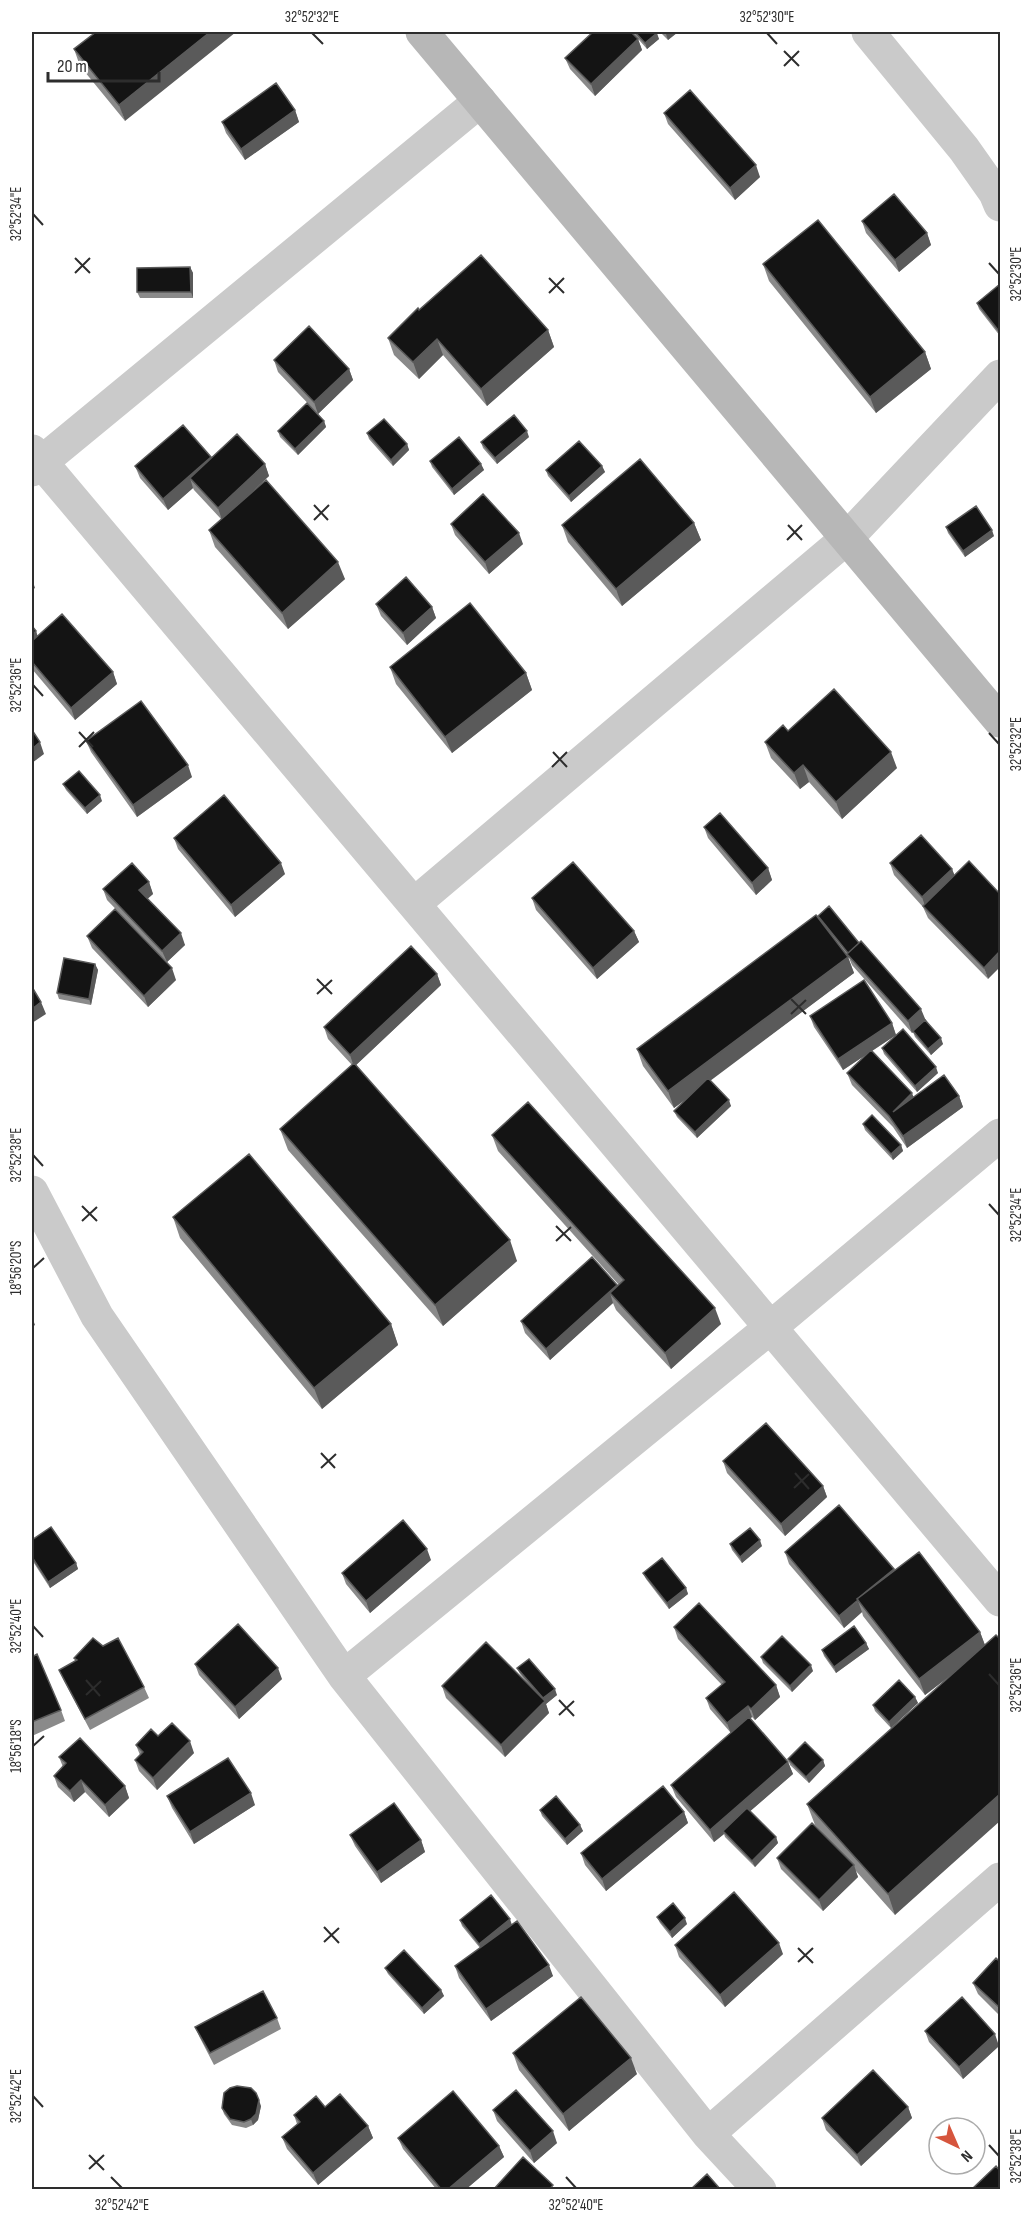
<svg xmlns="http://www.w3.org/2000/svg" width="1032" height="2221" font-family="'Sofia Sans Condensed',sans-serif">
<style>
.lines{fill:none;stroke-linecap:round;stroke-linejoin:round}
.street{stroke:#cacaca;stroke-width:33}
.secondary{stroke:#b7b7b7;stroke-width:33}
.wall{fill:#8a8a8a}
.shaded-wall{fill:#5a5a5a}
.building{fill:#141414;stroke:#5a5a5a;stroke-width:1.5}
.ticks{fill:none;stroke:#2d2d2d;stroke-width:2}
.neatline{fill:none;stroke:#2d2d2d;stroke-width:2}
.ticks-label{font-size:15px;text-anchor:middle;fill:#2d2d2d}
</style>
<rect width="100%" height="100%" fill="#fff"/>
<g class="lines">
<path class="street" d="M868,32l96,117 31,44 5,12
M32,451l968,1149
M32,470l448,-369
M414,904l433,-366 153,-162
M32,1192l65,124 247,360 364,458 52,56
M344,1676l427,-349 229,-192
M708,2134l292,-255"/>
<path class="secondary" d="M422,32l578,689"/>
</g>
<path class="wall" d="M96,32l29,89 -45,-55 -6,-17z
M632,32h23l4,7 -12,10z
M660,32h18l-10,8z
M638,39l4,11 -47,46 -25,-27 -5,-11z
M295,110l4,12 -54,38 -19,-27 -4,-11z
M664,113l96,64 -25,23 -67,-76z
M862,221l65,12 4,12 -32,27 -33,-39z
M763,264l162,88 6,17 -55,44 -107,-132z
M190,267l3,6v25h-53l-3,-6z
M1000,284v52l-21,-27 -2,-6z
M419,310l129,20 6,17 -67,59 -44,-51 -24,24 -25,-24 -6,-17z
M274,360l75,9 4,11 -35,34 -40,-42z
M324,421l2,6 -28,28 -18,-18 -2,-6z
M367,433l40,11 2,6 -16,16 -24,-27z
M529,437l-32,27 -14,-16 -2,-6z
M212,458l53,6 4,12 -34,31 110,72 -57,50 -73,-82 -6,-17 12,-11 -27,-29 -1,-2 -25,22 -28,-32 -5,-12z
M430,461l51,3 3,6 -30,25 -22,-28z
M602,466l3,6 -34,30 -23,-26 -2,-6z
M694,523l7,17 -79,66 -54,-64 -6,-17z
M451,524l72,20 -34,30 -34,-39z
M946,527l48,9 -29,21 -17,-24z
M376,604l56,3 4,11 -29,27 -26,-29z
M32,626l4,5 1,4 76,37 4,12 -42,36 -43,-51z
M390,667l136,6 6,17 -80,63 -56,-69z
M788,731l109,37 -55,51 -33,-37 -9,7 -29,-31 -6,-16z
M86,741l106,36 -55,40 -46,-65z
M63,784l39,17 -15,13 -21,-24z
M704,827l64,41 4,12 -16,15 -48,-57z
M174,838l111,36 -50,43 -57,-68z
M890,863l62,6 36,110 -60,-61 -5,-11 -29,-32z
M149,882l4,12 -6,5 38,46 -18,17 -60,-62 -4,-11z
M532,898l102,33 5,11 -42,37 -61,-69z
M818,917l41,26 67,77 17,24 -12,11 -16,-18 -2,-5 -1,1 -60,-68 -3,-7 -4,-5 3,4 6,16 -144,107 21,26 -34,32 -20,-21 -3,-6 18,-16 -18,13 -31,-42 -6,-17z
M87,936l89,44 -28,27 -56,-59z
M95,964l3,6 -7,35 -32,-6 -2,-6z
M437,974l4,11 -85,80 161,196 -74,65 -155,-176 -8,-21 72,-64 -24,-26 -4,-12z
M810,1016l82,7 4,12 42,38 -21,19 -33,-38 -2,-6 14,-13 -24,16 42,46 45,-1 4,11 -56,41 -14,-21 -41,-42 -5,-12 20,-19 -24,16 -29,-43z
M863,1124l38,21 2,6 -10,9 -28,-30z
M492,1135l229,189 -50,45 -55,-59 -3,-7 -63,57 -25,-27 -4,-12 96,-35 2,-1 -121,-134z
M173,1217l218,107 7,21 -76,64 -142,-171z
M723,1461l100,25 4,11 -42,39 -58,-63z
M32,1540l44,23 2,6 -28,19 -18,-28z
M730,1544l32,2 -20,17 -10,-13z
M785,1552l109,18 86,62 5,13 -90,270 -40,-45 3,7 -35,34 -42,-42 -4,-11 49,-21 -11,-12 -8,-21 146,-130 -28,21 -62,-79 -1,-4 -18,16 -55,-64z
M431,1560l-61,53 -24,-29 -4,-11z
M643,1573l43,15 2,6 -19,15 -23,-30z
M674,1627l102,58 4,12 -25,23 -3,-3 -2,2 38,43 5,12 -43,37 26,26 2,6 -23,24 -30,-30 -1,-3 -10,8 -38,-45 -5,-12 60,-52 -21,-24 -4,-11 16,-13 -44,-46z
M866,1643l3,6 -33,24 -12,-17 -2,-6z
M32,1657l29,53 4,11 -33,15z
M761,1657l52,14 -21,21 -29,-29z
M74,1658l70,29 5,11 -59,32 -26,-49 -5,-11 16,-9z
M195,1664l87,15 -43,40 -40,-44z
M517,1668l40,27 -11,9 3,9 -44,44 -59,-59 -4,-12 86,-2 -8,-10z
M915,1697l3,6 -27,25 -16,-17 -2,-6z
M158,1736l36,17 -37,37 -18,-19 -4,-11 5,-5 -4,-10z
M59,1757l66,29 4,12 -20,19 -24,-25 -11,10 -16,-15 -4,-11 9,-9z
M788,1759l35,1 2,6 -16,17 -19,-18z
M167,1796l88,9 -61,39 -22,-36z
M540,1810l40,15 3,6 -16,14 -25,-29z
M684,1812l4,11 -82,68 -21,-26 -4,-12z
M350,1835l71,5 4,12 -44,31 -26,-37z
M657,1917l30,7 -15,14 -12,-15z
M460,1920l52,5 41,51 -62,45 -32,-43 -4,-12 25,-18 -18,-22z
M675,1945l108,9 -58,53 -46,-50z
M1000,1962v54l-22,-22 -5,-11z
M385,1968l56,22 3,6 -20,18 -36,-40z
M277,2018l4,11 -67,36 -14,-27 -5,-11z
M925,2031l74,15 -36,33 -34,-37z
M513,2053l124,21 -68,57 -50,-61z
M261,2106l-3,14 -5,5 -7,3 -14,-3 -8,-11 -2,-6z
M325,2107l43,19 5,12 -55,47 -31,-36 -5,-12 15,-13 -3,-9z
M908,2107l4,11 -51,48 -35,-36 -4,-12z
M493,2110l64,33 -23,20 -37,-42z
M398,2138l101,8 5,11 -39,33h-28l-34,-41z"/>
<path class="shaded-wall" d="M210,32h26l-111,89 -6,-16z
M669,32h9l-10,8 -2,-6z
M657,33l2,6 -12,10 -2,-6z
M638,39l4,11 -47,46 -4,-12z
M295,110l4,12 -54,38 -4,-11z
M756,165l4,12 -25,23 -5,-12z
M927,233l4,12 -32,27 -4,-12z
M190,267l3,6v25l-2,-6z
M548,330l6,17 -67,59 -6,-17z
M437,339l6,16 -24,24 -6,-17z
M925,352l6,17 -55,44 -6,-16z
M349,369l4,11 -35,34 -4,-12z
M324,421l2,6 -28,28 -3,-6z
M527,431l2,6 -32,27 -2,-6z
M407,444l2,6 -16,16 -2,-6z
M211,457l4,11 -25,10 3,10 -25,22 -5,-11z
M265,464l4,12 -47,44 -4,-12z
M481,464l3,6 -30,25 -2,-6z
M602,466l3,6 -34,30 -2,-6z
M694,523l7,17 -79,66 -6,-17z
M992,530l2,6 -29,21 -2,-6z
M519,533l4,11 -34,30 -4,-12z
M338,562l7,17 -57,50 -6,-16z
M32,579l3,9 -3,2z
M432,607l4,11 -29,27 -4,-12z
M36,631l2,6 -6,5v-7z
M113,672l4,12 -42,36 -4,-12z
M526,673l6,17 -80,63 -7,-16z
M40,742l4,12 -12,9v-14z
M891,752l6,16 -55,51 -6,-17z
M188,765l4,12 -55,40 -4,-12z
M803,765l6,17 -9,7 -6,-16z
M100,795l2,6 -15,13 -2,-6z
M281,863l4,11 -50,43 -4,-12z
M768,868l4,12 -16,15 -4,-12z
M952,869l5,12 -31,28 -4,-12z
M149,882l4,12 -9,8 -5,-12z
M634,931l5,11 -42,37 -4,-11z
M181,933l4,12 -18,17 -5,-11z
M1000,951v16l-12,12 -4,-11z
M848,957l6,16 -180,135 -6,-17z
M95,964l3,6 -7,35 -2,-6z
M172,968l4,12 -28,27 -4,-11z
M437,974l4,11 -87,82 -4,-12z
M41,1002l5,12 -14,9v-14z
M921,1009l5,12 -14,12 -4,-12z
M892,1023l4,12 -53,35 -5,-11z
M941,1038l2,6 -12,11 -3,-6z
M936,1067l2,6 -21,19 -2,-6z
M912,1093l4,11 -23,8z
M959,1096l4,11 -56,41 -4,-12z
M729,1100l2,6 -34,32 -2,-6z
M901,1145l2,6 -10,9 -2,-6z
M510,1240l7,21 -74,65 -8,-21z
M617,1285l4,11 -11,-3 3,10 -63,57 -4,-11z
M715,1308l6,16 -50,45 -6,-16z
M32,1317l3,8 -3,2z
M391,1324l7,21 -76,64 -8,-21z
M823,1486l4,11 -42,39 -4,-12z
M760,1540l2,6 -20,17 -2,-6z
M427,1549l4,11 -61,53 -4,-12z
M76,1563l2,6 -28,19 -2,-6z
M686,1588l2,6 -19,15 -2,-6z
M858,1601l4,11 -18,16 -5,-12z
M980,1632l6,16 -61,47 -6,-16z
M866,1643l3,6 -33,24 -2,-6z
M811,1665l2,6 -21,21 -2,-6z
M278,1668l4,11 -43,40 -4,-12z
M776,1685l4,12 -25,23 -4,-11z
M555,1689l2,6 -11,9 3,9 -44,44 -4,-12 42,-47z
M915,1697l3,6 -27,25 -2,-6z
M748,1706l4,11 -21,17 -4,-11z
M190,1741l4,12 -37,37 -4,-12z
M823,1760l2,6 -16,17 -3,-6z
M788,1762l5,12 -68,59 -2,-2 1,3 -10,8 -4,-12z
M81,1780l4,12 -11,10 -4,-11z
M125,1786l4,12 -20,19 -4,-12z
M251,1793l4,12 -61,39 -4,-12z
M1000,1794v27l-105,94 -7,-21z
M684,1812l4,11 -82,68 -4,-12z
M580,1825l3,6 -16,14 -2,-6z
M776,1837l2,6 -23,24 -3,-6z
M421,1840l4,12 -44,31 -4,-11z
M854,1865l4,12 -35,34 -4,-11z
M685,1918l2,6 -15,14 -2,-6z
M510,1919l2,6 -31,25 -2,-6z
M779,1943l4,11 -58,53 -5,-12z
M549,1965l4,11 -62,45 -5,-12z
M441,1990l3,6 -20,18 -2,-6z
M995,2034l4,12 -36,33 -4,-12z
M631,2058l6,16 -68,57 -6,-17z
M259,2100l2,6 -3,14 -5,5 -2,-6z
M908,2107l4,11 -51,48 -4,-11z
M368,2126l5,12 -55,47 -5,-12z
M553,2131l4,12 -23,20 -4,-12z
M499,2146l5,11 -39,33h-18z"/>
<path class="building" d="M96,32h114l-91,73 -45,-56z
M593,32h38l7,7 -47,45 -26,-26z
M635,32h20l2,1 -12,10z
M276,83l19,27 -54,39 -19,-27z
M690,90l66,75 -26,23 -66,-75z
M894,194l33,39 -32,27 -33,-39z
M818,220l107,132 -55,45 -107,-133z
M481,255l67,75 -67,59 -44,-50 -24,23 -25,-24 30,-30 1,2z
M190,267l1,25h-54v-24z
M1000,284v44l-2,2 -21,-27z
M309,326l40,43 -35,33 -40,-42z
M307,403l17,18 -29,28 -17,-18z
M514,415l13,16 -32,27 -14,-16z
M384,419l23,25 -16,16 -24,-27z
M183,425l28,32 -48,42 -28,-33z
M237,434l28,30 -47,44 -28,-30z
M459,437l22,27 -29,25 -22,-28z
M579,441l23,25 -33,30 -23,-26z
M640,459l54,64 -78,66 -54,-64z
M266,480l72,82 -56,51 -73,-83z
M483,494l36,39 -34,29 -34,-38z
M976,506l16,24 -29,21 -17,-24z
M406,577l26,30 -29,26 -27,-29z
M470,603l56,70 -81,64 -55,-70z
M62,614l51,58 -42,36 -39,-46v-21z
M32,626l4,5 -4,4z
M834,689l57,63 -55,50 -33,-37 -9,8 -29,-31 18,-17 5,6z
M141,701l47,64 -55,40 -47,-64z
M32,730l8,12 -8,7z
M79,771l21,24 -15,13 -22,-24z
M224,795l57,68 -50,42 -57,-67z
M720,813l48,55 -16,15 -48,-56z
M921,835l31,34 -30,28 -32,-34z
M969,861l31,33v57l-16,17 -61,-62z
M573,862l61,69 -41,37 -61,-70z
M132,863l17,19 -10,8 42,43 -19,18 -59,-62z
M829,906l30,37 -11,10 -30,-37z
M115,909l57,59 -28,28 -57,-60z
M816,915l32,42 -180,134 -31,-42z
M861,941l60,68 -13,12 -61,-67z
M411,946l26,28 -87,81 -26,-28z
M64,958l31,6 -6,35 -32,-6z
M864,980l28,43 -54,36 -28,-43z
M32,987l9,15 -9,7z
M925,1020l16,18 -13,11 -15,-18z
M903,1029l33,38 -21,19 -33,-38z
M871,1050l41,43 -19,19 51,-37 15,21 -56,40 -14,-20 -42,-43z
M354,1063l156,177 -75,65 -155,-176z
M708,1078l21,22 -34,32 -21,-21z
M528,1102l187,206 -50,45 -55,-60 14,-13 -132,-145z
M872,1115l29,30 -10,9 -28,-30z
M249,1154l142,170 -77,64 -141,-171z
M592,1257l25,28 -71,64 -25,-28z
M766,1423l57,63 -42,38 -58,-63z
M839,1505l55,64 -37,30 1,1 -19,16 -54,-64z
M403,1520l24,29 -61,52 -24,-28z
M51,1527l25,36 -28,19 -16,-25v-17z
M750,1528l10,12 -20,17 -10,-13z
M919,1552l61,80 -61,47 -62,-80z
M662,1558l24,30 -19,15 -24,-30z
M699,1603l77,82 -25,24 -3,-3 -21,17 -21,-25 19,-16 -51,-55z
M238,1624l40,44 -43,39 -40,-43z
M854,1626l12,17 -32,24 -12,-17z
M996,1635l4,4v155l-112,100 -81,-90z
M782,1636l29,29 -21,21 -29,-29z
M93,1638l10,8 15,-8 26,49 -59,32 -26,-49 18,-10 -3,-2z
M486,1642l59,59 -44,44 -59,-59z
M37,1654l24,56 -29,12v-65z
M529,1659l26,30 -12,9 -26,-30z
M899,1680l16,17 -26,25 -16,-17z
M749,1717l39,45 -78,68 -39,-45z
M172,1723l18,18 -37,37 -18,-18 8,-8 -7,-7 15,-16 7,7z
M80,1738l45,48 -20,19 -24,-25 -11,11 -16,-15 12,-13 -7,-6z
M805,1742l18,18 -17,17 -18,-18z
M228,1758l23,35 -61,39 -23,-36z
M663,1786l21,26 -82,67 -21,-26z
M556,1796l24,29 -15,14 -25,-29z
M394,1803l27,37 -44,32 -27,-37z
M747,1808l29,29 -24,24 -29,-30z
M812,1823l42,42 -35,35 -42,-42z
M734,1892l45,51 -59,52 -45,-50z
M491,1895l19,24 -31,25 -19,-24z
M673,1903l12,15 -15,14 -13,-15z
M517,1921l32,44 -63,44 -31,-43z
M404,1950l37,40 -19,18 -37,-40z
M996,1958l4,4v46l-27,-25z
M263,1991l14,27 -67,35 -15,-26z
M581,1997l50,61 -68,56 -50,-61z
M962,1997l33,37 -36,33 -34,-36z
M873,2070l35,37 -51,48 -35,-37z
M237,2086l14,2 5,5 3,7 -3,14 -5,5 -7,3 -14,-3 -8,-11 2,-15 6,-5z
M516,2090l37,41 -23,20 -37,-41z
M453,2091l46,55 -52,44h-5l-44,-52z
M340,2094l28,32 -55,47 -31,-36 18,-15 -6,-7 22,-19 9,11z
M523,2157l30,28 -4,5h-56z
M996,2166l4,5v19h-29z
M707,2174l14,16h-31z"/>
<path class="ticks" d="M312,33l11,11M767,33l10,11M784,51l15,15M784,66l15,-15M33,214l10,11M75,258l15,15M989,263l10,11M75,273l15,-15M549,278l15,15M549,293l15,-15M314,505l14,15M314,520l15,-15M788,525l14,15M787,540l15,-15M33,685l10,11M79,732l14,15M989,733l10,11M79,747l15,-15M553,752l14,15M552,767l15,-15M317,979l15,15M317,994l15,-14M791,999l15,15M791,1014l15,-14M33,1155l10,11M989,1204l10,11M82,1206l15,15M82,1221l15,-14M556,1226l15,15M556,1241l15,-14M33,1268l11,-10M321,1453l14,15M321,1468l15,-14M795,1473l14,16M794,1488l15,-14M33,1626l10,11M989,1674l10,11M86,1680l14,16M86,1695l15,-14M559,1700l15,16M559,1715l15,-14M33,1746l11,-10M324,1927l15,16M324,1942l15,-14M798,1948l15,15M798,1962l15,-14M33,2096l10,11M989,2145l10,11M89,2155l15,15M89,2169l15,-14M111,2177l11,11M566,2177l10,11"/>
<rect width="1032" height="2221" fill="none" stroke="#ffffff" stroke-width="66"/>
<g transform="translate(957 2146) rotate(136)"><circle r="28" fill="#ffffff" stroke="#ababab" stroke-width="1.5"/>
<path d="M0-4.5L10 22L0 15L-10 22Z" fill="#d6553d"/>
<text y="-9" font-size="16" font-weight="bold" text-anchor="middle" fill="#2d2d2d">N</text>
</g>
<path d="M48 72v9h111v-9" fill="none" stroke="#2d2d2d" stroke-width="3"/>
<text x="57" y="72" font-size="18" fill="#2d2d2d" stroke="#ffffff" stroke-width="4.5" paint-order="stroke">20 m</text>
<rect x="33" y="33" width="966" height="2155" class="neatline"/>
<g class="ticks-label">
<text x="312" y="22">32°52'32"E</text>
<text x="767" y="22">32°52'30"E</text>
<text transform="translate(16 214) rotate(-90)" y="5">32°52'34"E</text>
<text transform="translate(1016 274) rotate(-90)" y="5">32°52'30"E</text>
<text transform="translate(16 685) rotate(-90)" y="5">32°52'36"E</text>
<text transform="translate(1016 744) rotate(-90)" y="5">32°52'32"E</text>
<text transform="translate(16 1155) rotate(-90)" y="5">32°52'38"E</text>
<text transform="translate(1016 1215) rotate(-90)" y="5">32°52'34"E</text>
<text transform="translate(16 1268) rotate(-90)" y="5">18°56'20"S</text>
<text transform="translate(16 1626) rotate(-90)" y="5">32°52'40"E</text>
<text transform="translate(1016 1685) rotate(-90)" y="5">32°52'36"E</text>
<text transform="translate(16 1746) rotate(-90)" y="5">18°56'18"S</text>
<text transform="translate(16 2096) rotate(-90)" y="5">32°52'42"E</text>
<text transform="translate(1016 2156) rotate(-90)" y="5">32°52'38"E</text>
<text x="122" y="2210">32°52'42"E</text>
<text x="576" y="2210">32°52'40"E</text>
</g>
</svg>
